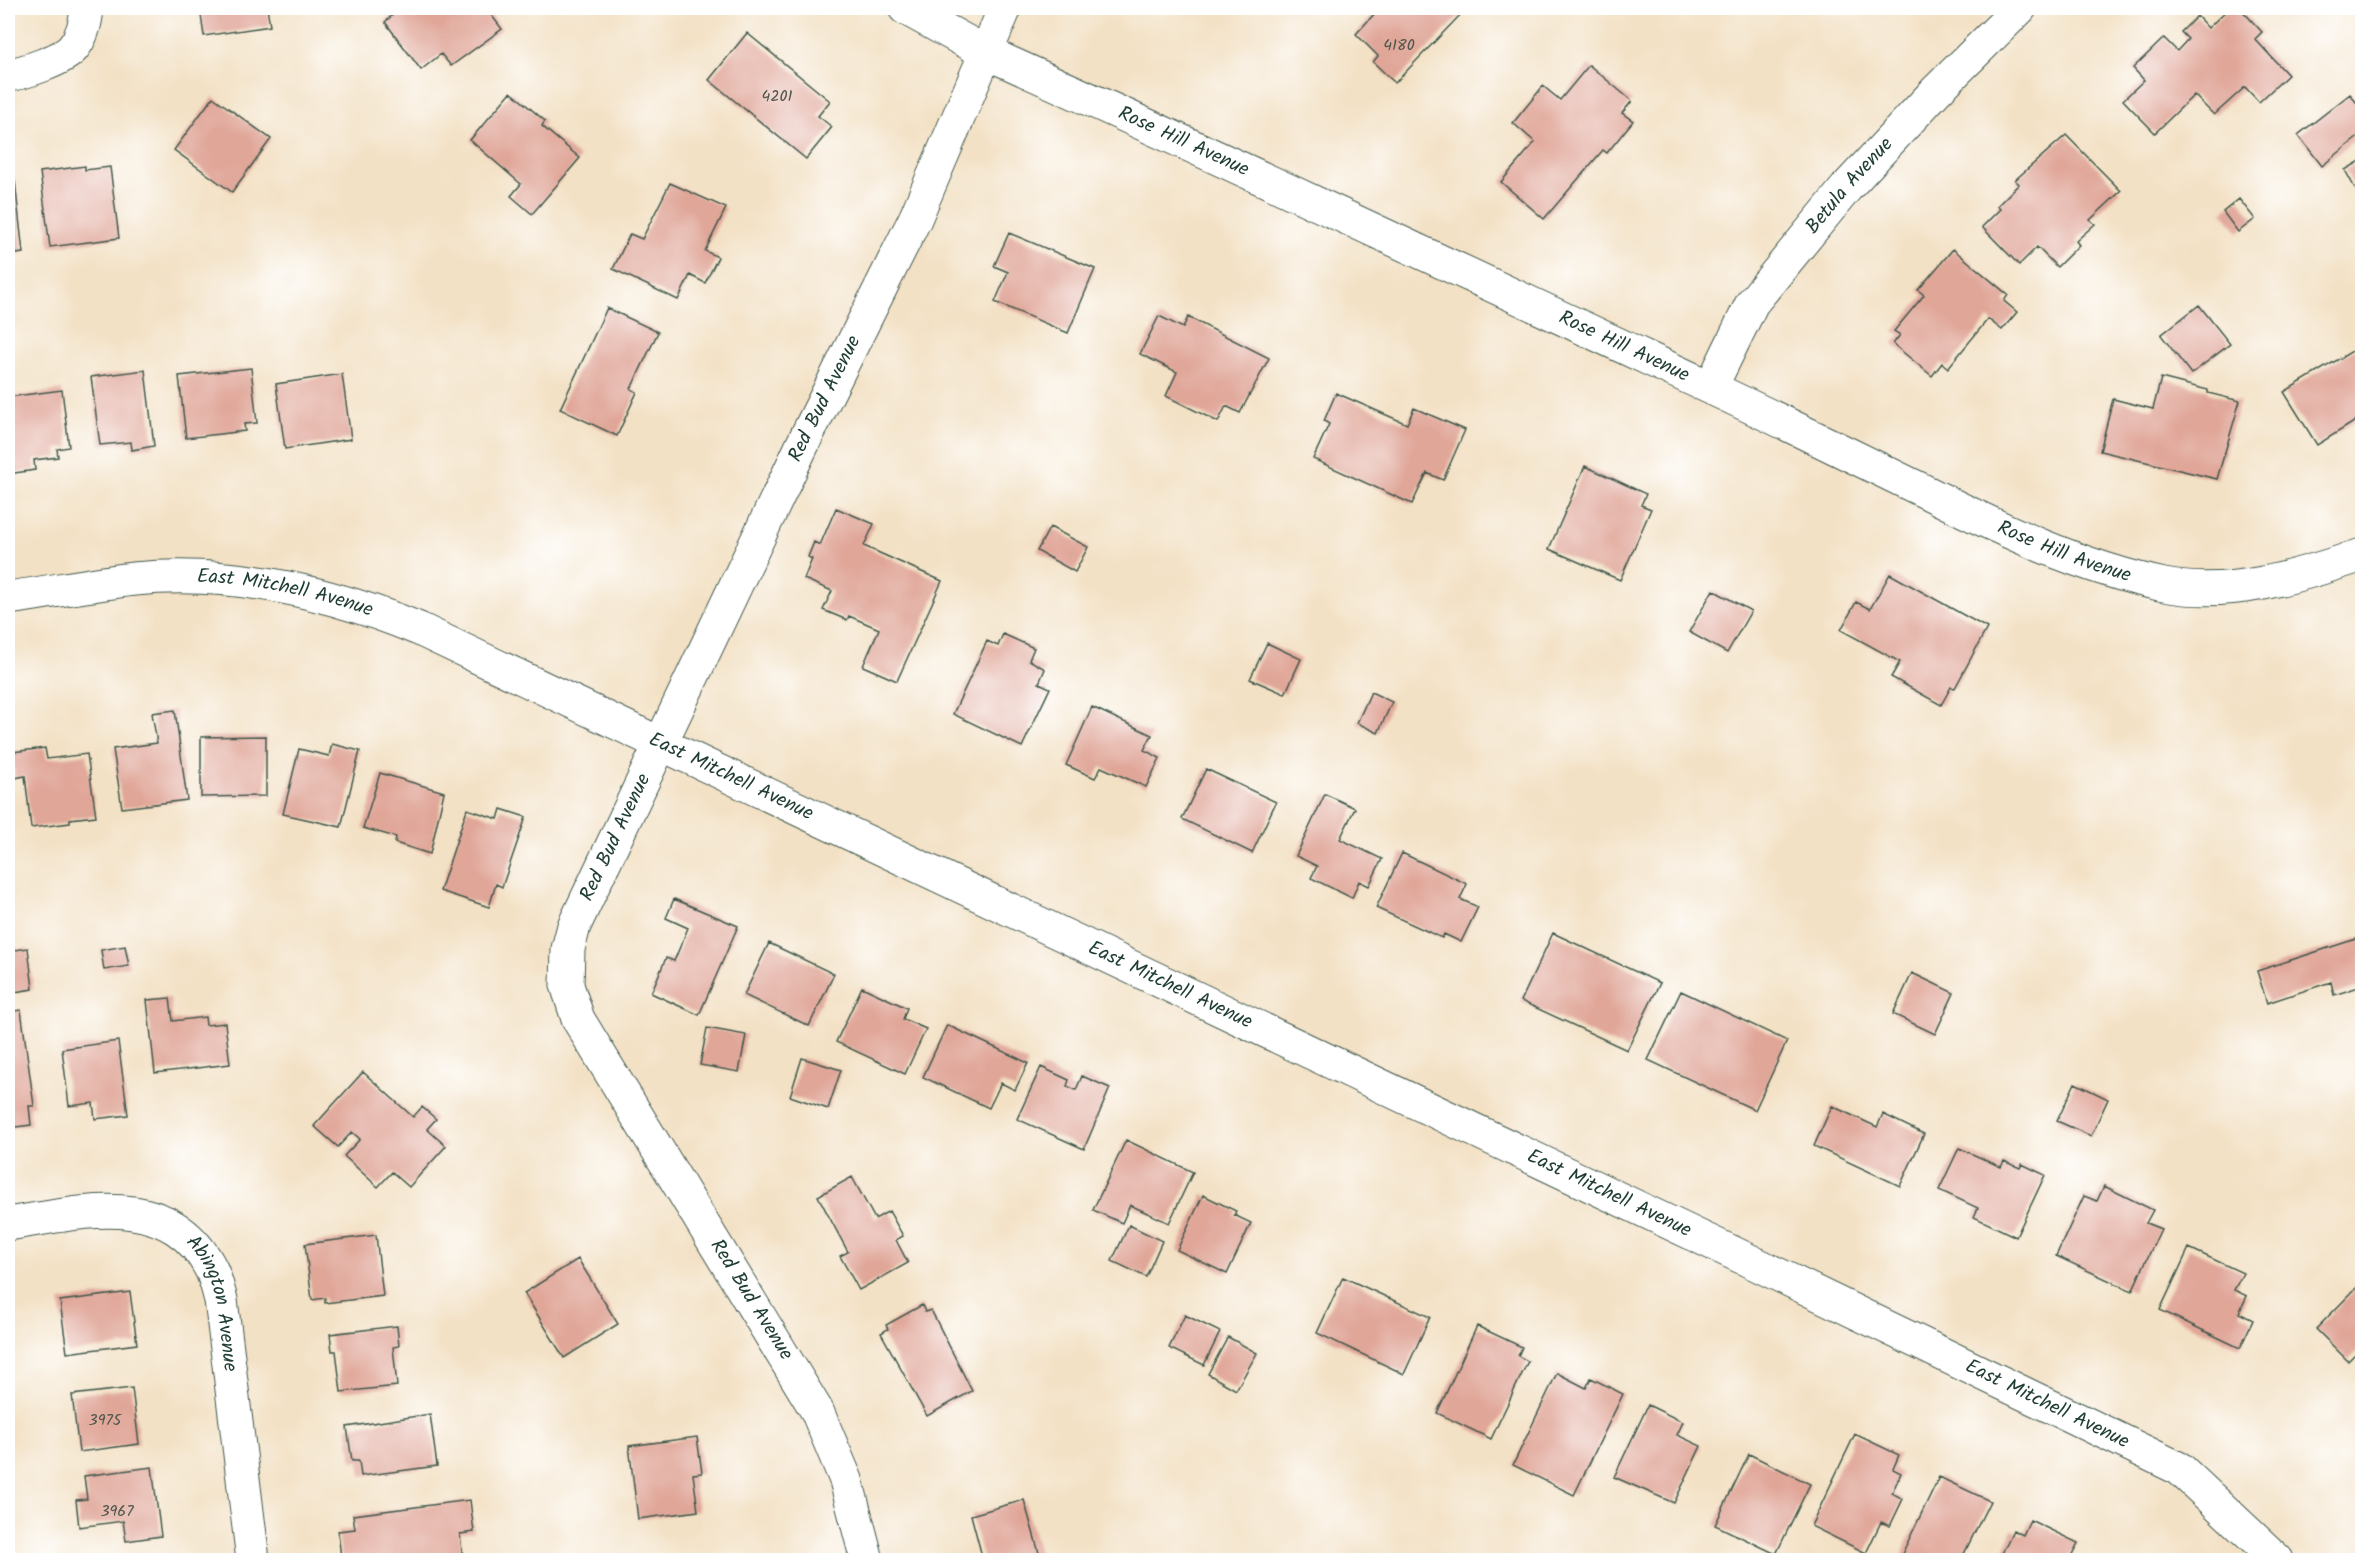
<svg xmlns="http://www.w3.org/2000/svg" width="2370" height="1568" font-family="Kalam,sans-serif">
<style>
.building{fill:#e0a698}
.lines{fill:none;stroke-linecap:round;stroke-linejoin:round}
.minor-casing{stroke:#3f564a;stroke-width:35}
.minor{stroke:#fff;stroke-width:33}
.labels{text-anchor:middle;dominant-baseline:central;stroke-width:5;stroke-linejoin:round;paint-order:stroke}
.number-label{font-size:16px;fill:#4f574d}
.street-label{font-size:20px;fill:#1f3d34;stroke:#fff}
</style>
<rect width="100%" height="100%" fill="#fff"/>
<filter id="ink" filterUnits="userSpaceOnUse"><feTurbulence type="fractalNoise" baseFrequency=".0167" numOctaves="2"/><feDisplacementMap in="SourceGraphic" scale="12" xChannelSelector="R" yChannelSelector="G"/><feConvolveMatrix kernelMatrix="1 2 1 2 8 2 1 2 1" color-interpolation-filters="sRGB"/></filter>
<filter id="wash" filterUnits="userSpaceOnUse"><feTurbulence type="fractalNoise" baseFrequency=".008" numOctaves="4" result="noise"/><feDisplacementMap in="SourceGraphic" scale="24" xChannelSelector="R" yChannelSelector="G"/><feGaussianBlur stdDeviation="1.35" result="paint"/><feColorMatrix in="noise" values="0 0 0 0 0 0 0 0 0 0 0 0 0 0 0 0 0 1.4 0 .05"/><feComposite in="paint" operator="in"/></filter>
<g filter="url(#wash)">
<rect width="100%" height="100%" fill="#f3e1c5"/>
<g id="blocks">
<path class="building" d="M200,8h67l3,18 -66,10z
M400,8h86l16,21 -51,37 -10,-12 -20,16 -36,-48z
M1371,8h91l3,2 -70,73 -22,-21 5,-6 -22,-22 20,-22z
M2229,8h11l22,24 -7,7 33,36 -29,27 -14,-15 -31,28 -20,-20 -39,38 -32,-33 21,-20 -11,-12 31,-30 13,13 11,-12 -7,-7 16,-16 11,12z
M747,33l83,68 -12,15 14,11 -26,32 -97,-79z
M1589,65l43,36 -10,12 11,8 -26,32 -4,-3 -59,69 -43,-37 34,-40 -22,-19 30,-37 17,14z
M511,92l34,29 -3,5 38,32 -48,56 -21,-18 10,-12 -51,-44z
M2350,94l12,16v24l-40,32 -24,-31z
M213,97l58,42 -39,53 -58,-42z
M2066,135l55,56 -31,29 5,4 -19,17 3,4 -22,22 -20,-20 -18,18 -37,-38 18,-18 -3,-3 22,-22 -4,-4z
M2362,160v41l-17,-31z
M85,166v4l25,-3 9,71 -69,9 -10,-75z
M15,181l8,72 -15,2v-73z
M670,183l56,25 -21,43 13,6 -13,26 -15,-8 -12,25 -65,-31 17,-35 12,5z
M2239,199l16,20 -17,13 -15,-20z
M1009,233l86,36 -27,64 -73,-31 13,-30 -14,-6z
M1953,249l55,46 -4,6 13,11 -15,18 -14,-11 -40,49 -6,-5 -10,13 -39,-32 7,-9 -6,-4 30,-36 -6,-5z
M2199,305l31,39 -39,30 -30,-39z
M607,308l51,24 -27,57 6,3 -20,44 -57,-27z
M1159,316l24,12 5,-11 81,41 -29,55 -14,-7 -8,16 -52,-26 11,-24 -37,-18z
M2362,345v72l-45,28 -33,-53z
M251,368l6,55 -13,1 1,7 -59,7 -7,-62z
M145,370l9,76 -22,4 -1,-8 -31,3 -9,-68z
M342,374l9,65 -66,10 -9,-65z
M2161,378l47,12v3l32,8 -23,78 -117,-28 13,-52 40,10z
M62,390l7,57 -12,2 1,8 -24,3 1,10 -27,4v-77z
M1336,393l71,31 7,-16 51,22 -22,50 -16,-7 -15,31 -99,-45 16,-35 -5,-3z
M1585,466l61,28 -5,11 10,4 -31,71 -71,-31z
M836,508l38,16 -10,22 78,35 -45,100 -34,-15 16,-37 -30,-13 -2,4 -24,-10 9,-19 -28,-12 8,-20 -4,-2 6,-15 6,3z
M1050,527l38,20 -13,25 -38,-21z
M1890,574l97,54 -32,60 -4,-1 -10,18 -50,-28 9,-15 -59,-32 15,-28 14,7z
M1713,590l38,21 -24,42 -38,-21z
M1003,634l31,14 -5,12 16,9 -6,14 11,5 -28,59 -69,-33 34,-73 11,5z
M1267,643l34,16 -16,35 -35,-15z
M1371,692l21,10 -14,31 -21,-10z
M1092,707l60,28 -8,15 16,8 -14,29 -45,-20 -6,11 -29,-13z
M175,710l12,90 -65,8 -9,-59 44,-6 -5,-30z
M266,736v60l-65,1v-60z
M332,744l28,7 -19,76 -58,-13 16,-65 30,7z
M45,748l2,11 40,-5 9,62 -26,3v4l-39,5 -6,-52 -10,2 -3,-26z
M1206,769l70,33 -24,51 -70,-34z
M380,773l64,19 -14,62 -35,-11 1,-6 -33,-9z
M1325,794l30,14 -15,31 42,20 -13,27 -10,-5 -7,17 -41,-20 6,-12 -21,-10z
M467,809l31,10 3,-10 25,8 -24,70 -6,-3 -7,23 -49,-16z
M8,840l4,29h-4z
M1402,853l65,31 -7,15 18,8 -17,35 -17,-8 -2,4 -66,-30z
M674,899l64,27 -39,89 -48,-22 15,-35 8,3 14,-33 -22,-10z
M1553,933l107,50 -33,67 -106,-49z
M2362,937v49l-28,9 -3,-13 -64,21 -10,-32z
M769,943l65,31 -25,52 -65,-31z
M125,946l4,20 -25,4 -3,-20z
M28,948l5,41 -25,4v-42z
M1912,973l42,20 -19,41 -42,-20z
M862,987l45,21 -4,11 23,10 -21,45 -69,-32z
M1681,991l106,50 -32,69 -107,-50z
M170,998l3,23 32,-4 1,8 19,-2 5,41 -75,9 -8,-73z
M21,1010l13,96h-5l2,19 -23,3v-116z
M947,1025l81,38 -13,27 -14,-7 -12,25 -66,-31z
M707,1028l39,7 -7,37 -39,-7z
M118,1041l10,74 -33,4 -2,-16 -24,3 -7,-57z
M802,1058l39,12 -13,39 -38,-13z
M1041,1067l28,13 -2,6 9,4 6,-14 28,12 -26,61 -67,-30z
M363,1072l50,45 9,-10 14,12 -9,10 19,17 -37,41 -17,-15 -14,15 -34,-31 16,-17 -8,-7 -14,15 -24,-21z
M2075,1083l33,16 -17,37 -34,-15z
M1832,1106l45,21 6,-13 41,20 -24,52 -86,-40z
M1126,1140l67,32 -24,51 -39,-18 -8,18 -29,-13z
M1959,1148l42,19 3,-6 16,7 2,-4 23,11 -29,62 -42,-20 4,-9 -39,-18z
M852,1177l23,42 14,-8 14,25 -7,4 12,23 -49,27 -19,-34 8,-4 -30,-56z
M2104,1186l49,24 -7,13 15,6 -29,62 -76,-35 28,-60 13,5z
M1203,1195l33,16 -2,4 17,8 -24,51 -50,-24z
M1129,1225l33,16 -16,36 -34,-16z
M376,1235l7,61 -58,7v-5l-13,2 -7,-56z
M2189,1248l54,25 -9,17 13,6 -8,17 14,7 -13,28 -80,-38z
M578,1259l40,65 -54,34 -40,-65z
M1343,1277l87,40 -26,57 -87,-41z
M2362,1282v65l-14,14 -32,-32z
M130,1292l7,52 -70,9 -7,-52z
M922,1305l3,7 6,-2 41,81 -45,25 -46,-83 7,-4 -2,-4z
M1185,1315l35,17 -16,33 -35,-17z
M397,1326l2,20 -6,1 4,39 -56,6 -5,-41h-4l-2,-17z
M1477,1326l45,21 -4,9 10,5 -37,78 -54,-26z
M1228,1337l29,16 -21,37 -28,-16z
M1557,1373l29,15 5,-10 32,16 -49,101 -61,-30z
M132,1388l7,56 -60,8 -7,-57z
M1648,1405l35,17 -6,13 24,11 -27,57 -60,-26z
M430,1414l7,52 -76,10 -2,-15h-7l-5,-34z
M1855,1434l44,21 -6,14 8,4 -9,20 11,6 -13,27 -9,-4 -15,31 -55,-27z
M697,1437l5,36 -9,1 5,37 -60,8 -9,-73z
M1749,1454l61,30 -34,70 -61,-29z
M152,1467l9,69 -35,5 -3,-20 -44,6 -3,-27 11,-1 -3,-23z
M1939,1477l51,24 -29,59h-49l-11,-4z
M470,1500l4,32 -14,2 3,26h-105l-1,-4 -16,2 -3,-27 17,-2 -2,-14z
M1024,1500l17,60h-58l-12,-45z
M2030,1520l48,23 -9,17h-70l14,-30 10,5z"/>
</g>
</g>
<g filter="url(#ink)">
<use href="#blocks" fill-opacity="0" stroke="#3f564a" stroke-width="1.5"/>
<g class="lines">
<g class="minor-casing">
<g id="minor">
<path id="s1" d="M905,8l80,44c243,109 483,222 724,335 73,34 145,70 217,105 76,38 154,75 238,93 67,13 135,-9 198,-30"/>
<path d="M8,75c15,-2 55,-15 65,-27 9,-11 13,-27 14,-40"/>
<path id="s2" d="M1711,387l41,-84 95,-116 89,-96 84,-83"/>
<path id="s3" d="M8,598c42,-6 84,-14 126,-19 98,-10 195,13 285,50l1329,631 432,209 97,91"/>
<path id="s4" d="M8,1224c72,-11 161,-37 203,45 5,10 7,21 10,31l32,260"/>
<path id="s5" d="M867,1560l-21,-80 -29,-69 -239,-392 -11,-34 1,-36 6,-23 234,-493 107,-214 90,-211"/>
</g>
</g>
<use href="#minor" class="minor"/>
</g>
</g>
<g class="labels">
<g class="number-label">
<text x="1399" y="45">4180</text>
<text x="777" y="96">4201</text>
<text x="105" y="1420">3975</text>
<text x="117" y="1511">3967</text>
</g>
<g class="street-label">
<text stroke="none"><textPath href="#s1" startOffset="309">Rose Hill Avenue</textPath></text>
<text stroke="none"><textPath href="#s2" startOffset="246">Betula Avenue</textPath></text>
<text stroke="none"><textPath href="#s1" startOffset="795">Rose Hill Avenue</textPath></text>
<text stroke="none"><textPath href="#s5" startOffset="1296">Red Bud Avenue</textPath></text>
<text stroke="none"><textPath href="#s1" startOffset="1281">Rose Hill Avenue</textPath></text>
<text stroke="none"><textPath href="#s3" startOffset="280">East Mitchell Avenue</textPath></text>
<text stroke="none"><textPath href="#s3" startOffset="765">East Mitchell Avenue</textPath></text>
<text stroke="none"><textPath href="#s5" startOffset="810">Red Bud Avenue</textPath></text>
<text stroke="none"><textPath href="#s3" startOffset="1251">East Mitchell Avenue</textPath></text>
<text stroke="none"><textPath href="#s3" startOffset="1737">East Mitchell Avenue</textPath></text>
<text transform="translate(751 1300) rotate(58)">Red Bud Avenue</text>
<text stroke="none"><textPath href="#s4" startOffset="260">Abington Avenue</textPath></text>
<text stroke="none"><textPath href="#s3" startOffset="2223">East Mitchell Avenue</textPath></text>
</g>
</g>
<rect width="2370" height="1568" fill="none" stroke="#fff" stroke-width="30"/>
</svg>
